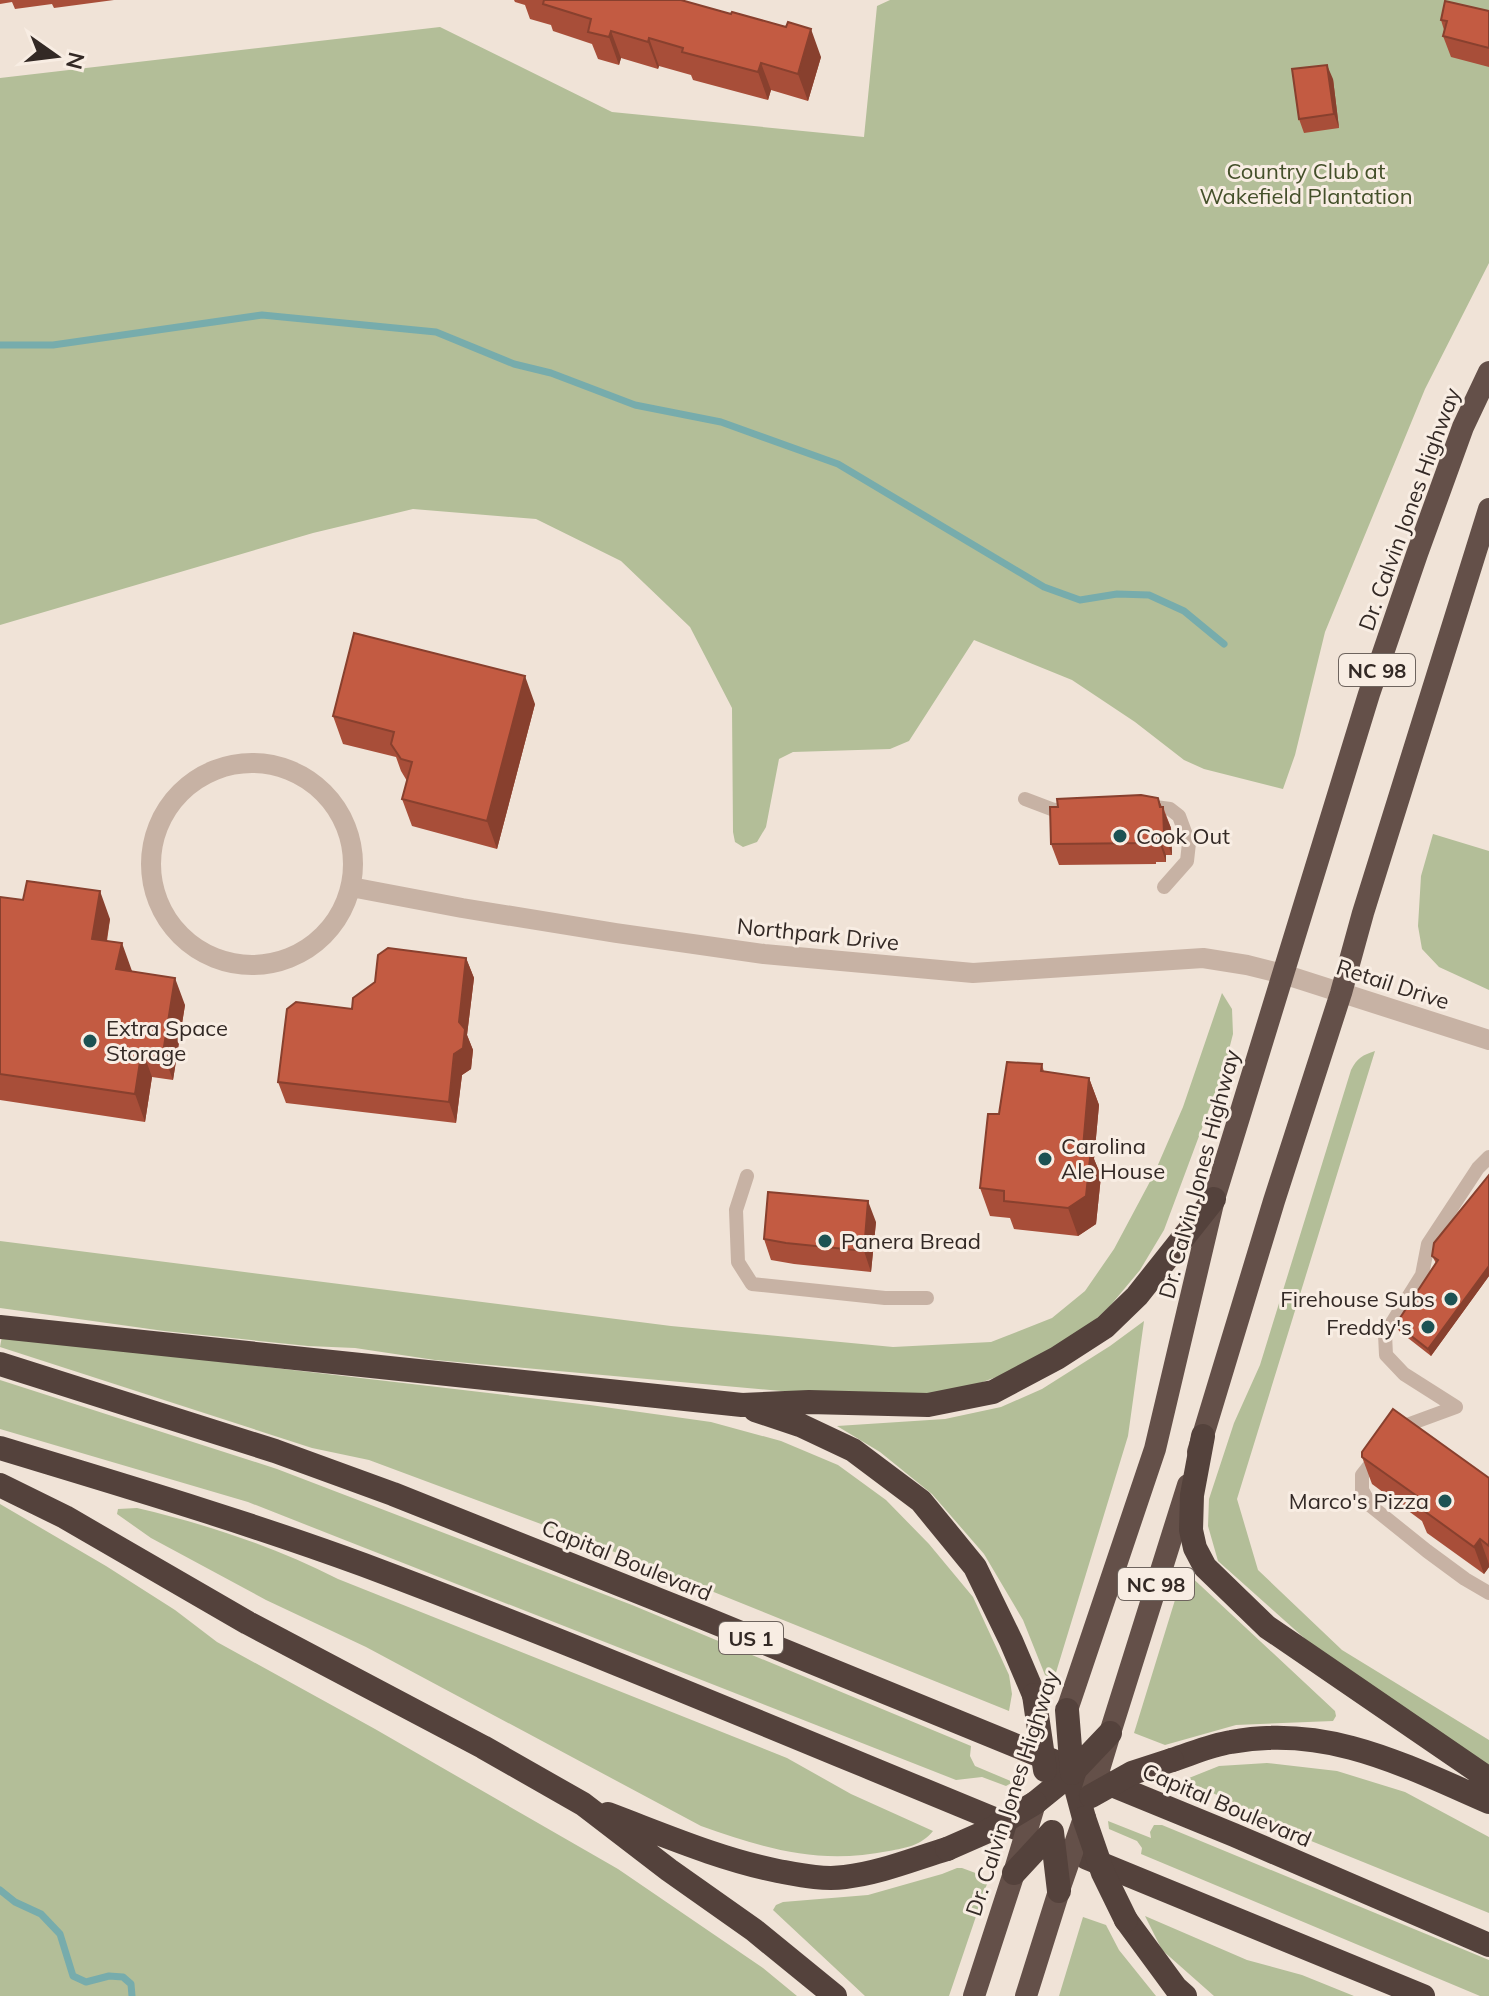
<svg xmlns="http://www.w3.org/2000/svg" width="1489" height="1996" font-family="Mulish,sans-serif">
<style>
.green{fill:#b3be98}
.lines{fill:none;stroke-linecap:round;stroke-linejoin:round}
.stream{stroke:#77acac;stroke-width:7}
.service{stroke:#c7b2a4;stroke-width:14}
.minor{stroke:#c7b2a4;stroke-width:20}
.tertiary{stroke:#c7b2a4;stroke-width:20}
.trunk{stroke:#645049;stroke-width:22}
.motorway{stroke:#54423c;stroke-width:24}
.trunk-bridge{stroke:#645049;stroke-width:22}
.motorway-bridge{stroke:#54423c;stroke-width:24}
.wall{fill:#a84e39}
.shaded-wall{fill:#88402e}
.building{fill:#c35b42;stroke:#88402e;stroke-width:2}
.poi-dot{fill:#1c5253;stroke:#f8ede3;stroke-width:3}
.labels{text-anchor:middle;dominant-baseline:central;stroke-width:6;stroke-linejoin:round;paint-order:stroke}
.shield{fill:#f8ede3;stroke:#6e645e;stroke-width:2}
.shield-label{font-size:20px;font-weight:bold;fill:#332925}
.park-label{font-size:22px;fill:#44502a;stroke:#f8ede3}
.street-label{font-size:22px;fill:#332925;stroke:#f8ede3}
.poi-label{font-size:22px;fill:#332925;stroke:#f8ede3;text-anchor:start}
</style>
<rect width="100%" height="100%" fill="#f0e3d7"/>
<path class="green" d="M890,0h599v263l-64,126 -100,243 -30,123 -12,34 -79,-20 -20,-9 -49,-38 -63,-42 -98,-40 -65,101 -19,8 -97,3 -14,7 -13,68 -9,15 -14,5 -8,-5 -2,-10 -1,-124 -42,-81 -69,-66 -85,-42 -123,-10 -100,24 -313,92v-547l440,-51 172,85 252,25 13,-131z
M1433,834l56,17v139l-50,-23 -17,-18 -4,-23 3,-50z
M1222,993l10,16 1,25 -9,35 -60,161 -24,40 -30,36 -29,27 -46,30 -58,21 -59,12 -126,-4 -357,-32 -80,-12 -47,-2 -144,-15 -164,-23v-67l671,85 222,21 98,-5 61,-24 33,-27 29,-42 40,-75 29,-67z
M1375,1051l-138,448 21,71 84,80 147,90v26l-159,-105 -112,-100 -10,-35 1,-27 25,-76 26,-58 91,-295c6,-12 12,-15 24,-19z
M1144,1321l-16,115 -74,243 -9,-4 -22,-55 -39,-66 -52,-60 -52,-42 -43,-26 108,-7 56,-12 41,-18 68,-43z
M2,1336l588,69 121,17 70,19 57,24 48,35 43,44 44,53 36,78 3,19 -3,17 -417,-168 -223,-83 -57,-12 -312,-101z
M0,1380l277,89 355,136 339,141 -1,10 5,10 38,16 -7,4 -24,-9 -26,3 -708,-278 -248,-73z
M0,1504l106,62 69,44 42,32 158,87 243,140 145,99 34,28h-797z
M137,1508c69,16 138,39 201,71l449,179 64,36 82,37c-11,14 -27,17 -44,20 -71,14 -122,-2 -188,-25l-335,-179 -100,-47 -115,-62 -34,-24 1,-5z
M1186,1572l149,139 1,5 -3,5 -97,4 -71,20 -31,-12 49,-159z
M1267,1763l70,8 68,21 84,45v76l-205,-83 -10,-9 -90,-41 35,-14z
M1108,1821l43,17 -1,-6 4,-7h8l327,135v36h-9l-339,-142 1,-6 -5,-7 -28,-12z
M957,1868h5l27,10 -40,118h-84l-92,-86 3,-5 7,-3 85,-7 74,-21z
M1145,1916l102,44 55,15 52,21h-140l-52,-46z
M1083,1917l23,8 13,25 37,46h-97z"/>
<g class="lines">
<path class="stream" d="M0,345h53l209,-30 174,17 78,32 37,9 84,32 86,17 117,42 206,123 36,13 37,-6 32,1 35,16 40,33
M0,1890l15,12 26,12 19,20 13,42 13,6 23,-6 14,1 8,7 1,12"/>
<path class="service" d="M1025,799l29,11 13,-1
M1148,806l22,3 9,7 10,27 -2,18 -23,26
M747,1176l-11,34 2,52 14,22 133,14h42
M1456,1407l-52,-33 -18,-19 -1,-21 37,-59 6,-31 50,-76 11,-11
M1396,1429l60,-22
M1377,1456l-15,19v15l9,16 56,45 38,28 24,14"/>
<path class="minor" d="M151 864a101 101 0 1 1 202 0a101 101 0 1 1-202 0Z
M351,887l111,21 154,25 148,21 209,19 230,-15 44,7 36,9"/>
<path class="tertiary" d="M1283,974l206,66"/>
<path class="trunk" d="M1198,1452l76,-251 67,-208 22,-80 126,-404
M1067,1710l88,-261 59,-250 155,-505 48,-140 46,-127 26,-55
M1110,1733l78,-248
M974,1996l40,-123
M1026,1996l33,-105"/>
<path class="motorway" d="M0,1327l742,78 67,-3 119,3 65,-13 64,-34 48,-31 32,-31 77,-97
M0,1364l275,87 118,43 311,124 530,217 255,110
M755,1410l45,15 53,25 68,51 54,66 36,74 23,54
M1203,1436l-11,59 -1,35 4,18 10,19 62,60 222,152
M0,1448c122,37 244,73 364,117 219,82 435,174 652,263
M0,1485l65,32 183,106 235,124 100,57 86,66 85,60 81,66
M1172,1760c19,-6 39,-15 59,-18 96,-18 173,23 258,60
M1035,1803l37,-30 12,45
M608,1814c56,21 111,45 170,57 22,4 45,9 67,6 35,-4 69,-18 102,-28
M1087,1858l336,138
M1126,1920l50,68 9,8"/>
<path class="trunk-bridge" d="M1091,1796l19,-63
M1014,1873l21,-70
M1059,1890l25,-72"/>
<path class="motorway-bridge" d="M1034,1695l11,75
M1067,1710l5,63
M1072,1773l38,-40
M1091,1796l41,-23 40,-13
M1084,1818l19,55 23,47
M1052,1832l7,59
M947,1849l41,-18 47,-28
M1014,1873l38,-41"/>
</g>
<path class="wall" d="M0,0h114l-60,8 -2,-4 -37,5 -3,-7 -12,2z
M514,0h167l140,57 -13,44 -37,-11 -3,10 -75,-20 -2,-5 -32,-9 -1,3 -37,-11 -2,7 -21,-6 -6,-15 -39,-13 -2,-6 -21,-6 -5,-14 -10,-3z
M1489,11v56l-38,-10 -8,-21 1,-6 -3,-10z
M1333,79l6,49 -35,5 -5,-14z
M535,704l-38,145 -85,-23 -10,-27 5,-18 -6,-10 -5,-14 -53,-13 -10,-28z
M1163,807l8,21 1,27h-6v7h-10v2l-97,1 -8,-21z
M0,897l110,22 -3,22 25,30 53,34 -12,75 -21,-3 -7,45 -145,-22z
M466,958l8,20 -7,57 6,15 -2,19 -9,6 -6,48 -170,-20 -8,-21 74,-73z
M1042,1064l2,8 45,6 10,27 -5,54 7,17 -5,48 -18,12 -64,-7 -4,-11 -20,-2 -10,-28 19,-74z
M1489,1175v101l-58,80 -32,-25 -3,-7 40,-61 -4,-7z
M876,1222l-5,50 -77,-8 -23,-4 -7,-21z
M1362,1457l127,21v89l-5,7 -57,-41 -5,-12 -50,-37z"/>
<path class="shaded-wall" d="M811,29l10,28 -13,44 -10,-27z
M611,31l10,27 -2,7 -10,-28z
M649,38l10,28 -1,3 -10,-27z
M761,63l10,27 -3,10 -10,-28z
M1327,65l6,14 6,49 -5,-14z
M525,676l10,28 -38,145 -10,-28z
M1158,798l13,30 1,27 -8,-21z
M1158,834l8,21v7l-7,-21z
M100,891l10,28 -8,47 -10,-27z
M122,943l10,28 -16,-2z
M466,958l8,20 -7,57 6,15 -2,19 -9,6 -6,48 -7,-21z
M175,978l10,27 -12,75 -10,-27z
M142,1049l10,28 -7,45 -10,-28z
M1089,1078l10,27 -5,54 7,17 -5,48 -18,12 -10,-28 15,-60z
M868,1201l8,21 -5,50 -7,-21z
M1489,1266v10l-58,80 -3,-7z
M1480,1539l9,25v3l-5,7 -10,-27z"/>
<path class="building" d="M544,0h137l50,14 1,-2 54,15 2,-5 23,7 -13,45 -37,-11 -3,9 -76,-20 1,-4 -34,-10 -1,4 -37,-11 -2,6 -21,-5 3,-13 -48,-15z
M1445,1l44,10v37l-46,-12 4,-15 -6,-1z
M1327,65l7,49 -35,5 -7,-50z
M354,633l171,43 -38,145 -85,-22 10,-37 -11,-3 -10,-15 3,-12 -61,-16z
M1141,795l17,3 2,9h3l1,27h-6l1,7h-11v2l-97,1 -1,-37h8l-1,-8z
M27,881l73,10 -8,48 30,4 -6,26 59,9 -12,75 -21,-4 -7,45 -135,-20v-177l23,3z
M388,948l78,10 -7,64 6,7 -2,19 -9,6 -5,48 -171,-20 9,-73 9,-7 56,7 1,-11 22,-16 3,-27z
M1007,1062l35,2 -1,7 48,7 -6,70 8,1 -5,47 -18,12 -64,-7v-10l-24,-3 8,-74h11z
M1489,1175v91l-61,83 -32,-25 42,-64 -6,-4 2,-13z
M768,1192l100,9 -4,50 -78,-8 -22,-4z
M1393,1409l96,69v68l-9,-7 -6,8 -58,-42 5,-6 -59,-42v-5z"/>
<g class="poi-dot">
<circle cx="1120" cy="836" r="8"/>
<circle cx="90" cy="1041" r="8"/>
<circle cx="1045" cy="1159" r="8"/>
<circle cx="825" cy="1241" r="8"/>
<circle cx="1451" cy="1299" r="8"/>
<circle cx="1428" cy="1327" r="8"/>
<circle cx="1445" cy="1501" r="8"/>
</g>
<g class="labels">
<g class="shield">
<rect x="1339" y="654" width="76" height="32" rx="6"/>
<rect x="1118" y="1568" width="76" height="32" rx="6"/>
<rect x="719" y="1622" width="64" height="32" rx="6"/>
</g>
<g class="shield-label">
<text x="1377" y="670">NC 98</text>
<text x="1156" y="1584">NC 98</text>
<text x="751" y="1638">US 1</text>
</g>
<g class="park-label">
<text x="1306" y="171">Country Club at<tspan x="1306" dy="25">Wakefield Plantation</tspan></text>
</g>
<g class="street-label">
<text transform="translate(1409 509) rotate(-70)">Dr. Calvin Jones Highway</text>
<text transform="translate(818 934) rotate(6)">Northpark Drive</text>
<text transform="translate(1393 984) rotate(18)">Retail Drive</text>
<text transform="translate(1199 1174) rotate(-75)">Dr. Calvin Jones Highway</text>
<text transform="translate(627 1560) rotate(22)">Capital Boulevard</text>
<text transform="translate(1012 1793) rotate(-72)">Dr. Calvin Jones Highway</text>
<text transform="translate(1227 1805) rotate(23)">Capital Boulevard</text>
</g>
<g class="poi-label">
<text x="1136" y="836">Cook Out</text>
<text x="106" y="1028">Extra Space<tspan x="106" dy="25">Storage</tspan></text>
<text x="1061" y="1146">Carolina<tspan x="1061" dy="25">Ale House</tspan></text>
<text x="841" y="1241">Panera Bread</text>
<text x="1435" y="1299" text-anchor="end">Firehouse Subs</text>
<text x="1412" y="1327" text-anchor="end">Freddy's</text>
<text x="1429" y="1501" text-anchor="end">Marco's Pizza</text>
</g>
</g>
<g transform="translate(56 56) rotate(104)" stroke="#f8ede3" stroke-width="6" paint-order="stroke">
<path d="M0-6L14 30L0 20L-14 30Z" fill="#332925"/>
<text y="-12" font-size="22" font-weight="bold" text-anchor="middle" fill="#332925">N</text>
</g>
</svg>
